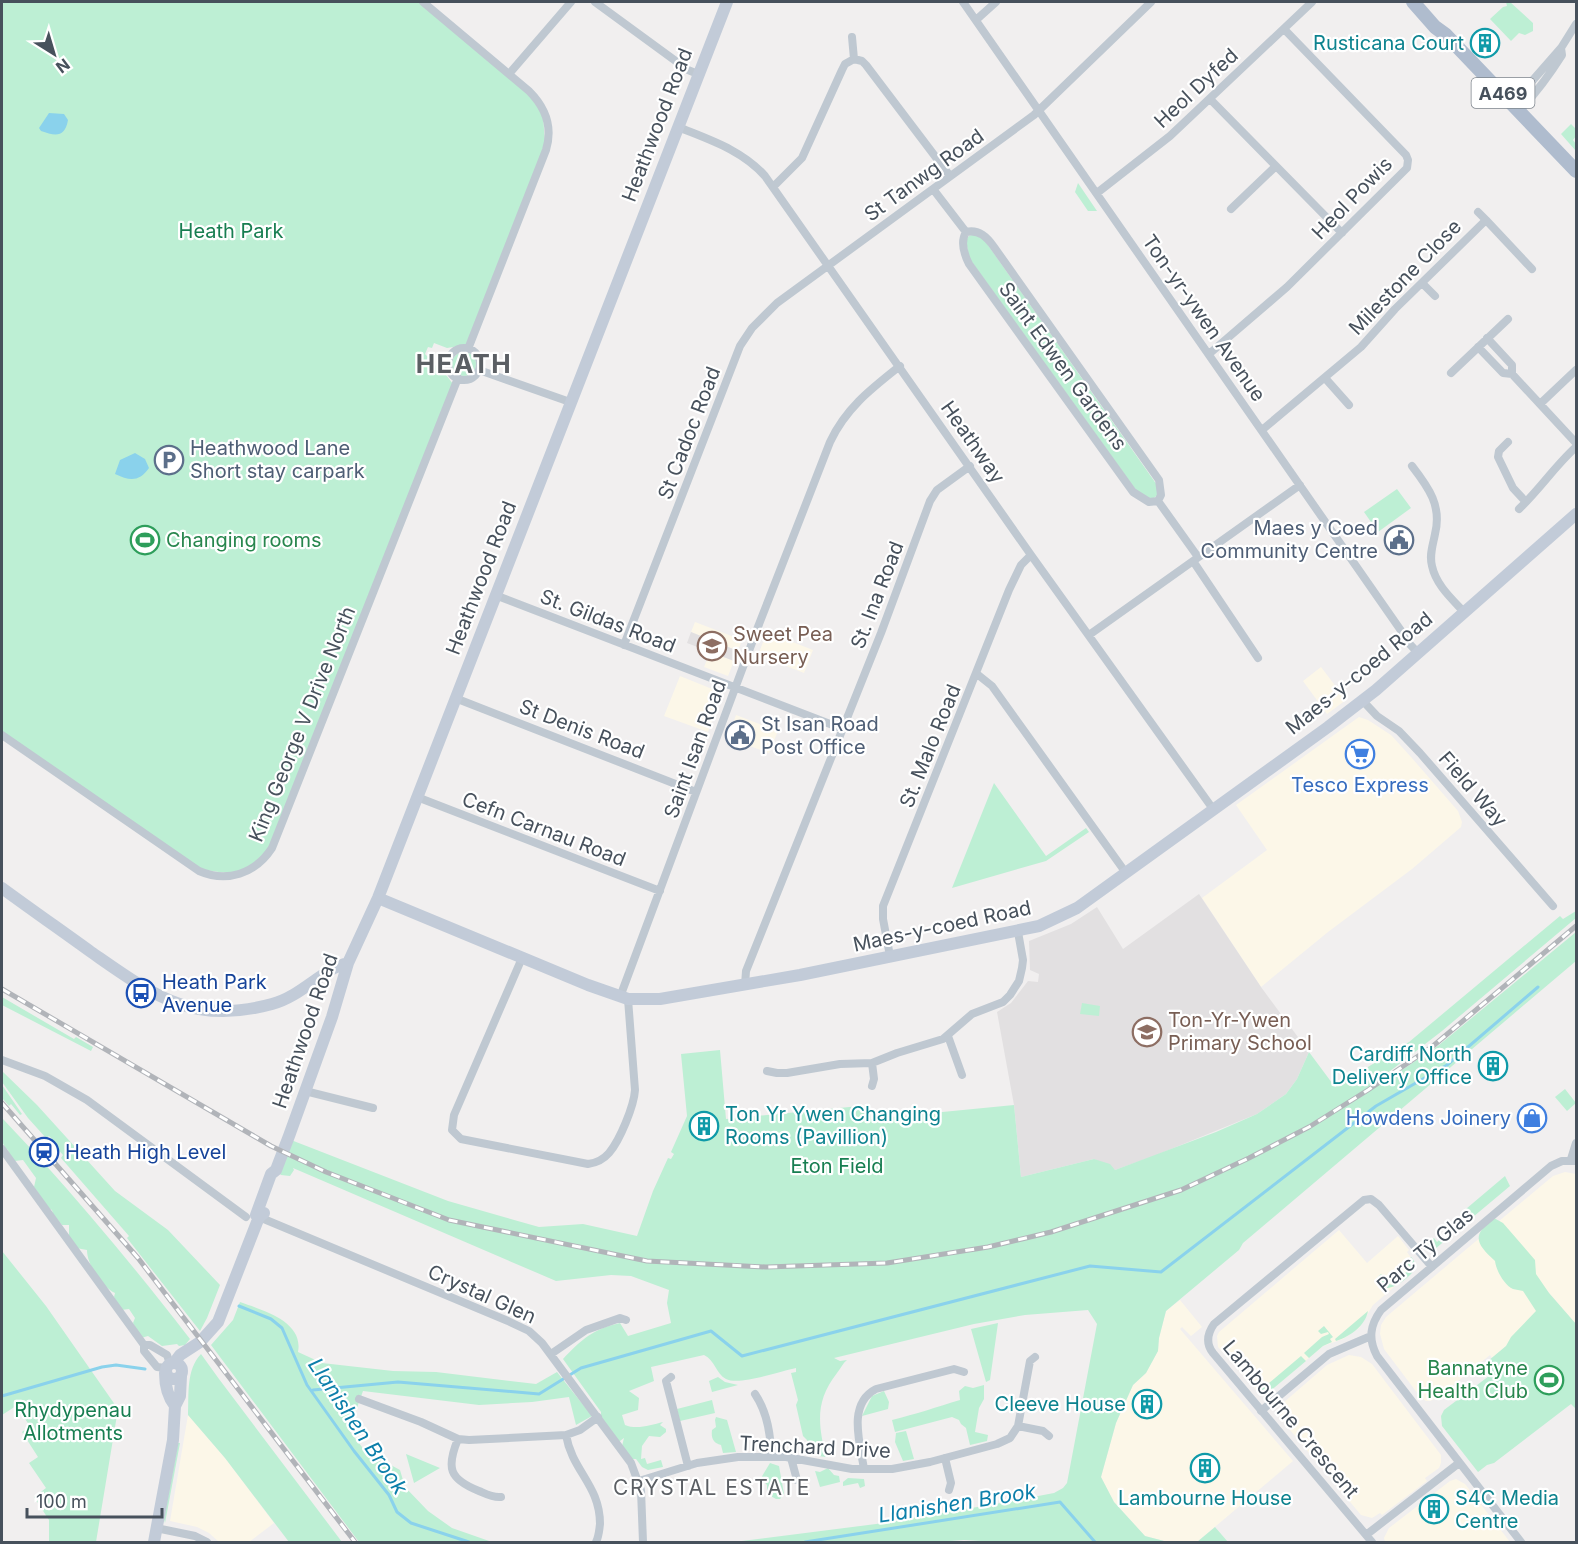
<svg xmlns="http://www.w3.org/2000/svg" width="1578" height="1544" font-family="Inter,sans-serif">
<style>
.commercial{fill:#fcf7e8}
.education{fill:#e2e0e1}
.green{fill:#bdefd4}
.water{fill:#8ad2ec}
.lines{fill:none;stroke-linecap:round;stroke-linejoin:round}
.stream{stroke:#8ad2ec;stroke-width:3}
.street{stroke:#bfc8d1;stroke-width:8}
.secondary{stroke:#c2cbd8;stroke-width:12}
.primary{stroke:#afbcce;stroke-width:14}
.rail-casing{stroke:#b1b4b9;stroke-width:5}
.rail{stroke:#fff;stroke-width:3;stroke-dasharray:9;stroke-linecap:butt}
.labels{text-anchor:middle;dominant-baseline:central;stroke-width:4.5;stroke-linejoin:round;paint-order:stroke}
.shield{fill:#fff;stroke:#7e858d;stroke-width:1.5}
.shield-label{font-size:18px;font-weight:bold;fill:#47515c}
.culture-label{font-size:20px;fill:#0d838f;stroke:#fff;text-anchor:end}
.street-label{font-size:20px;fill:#47515c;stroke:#fff}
.park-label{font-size:20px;fill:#177e51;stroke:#fff}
.service-label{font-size:20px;fill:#4e5e75;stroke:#fff;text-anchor:start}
.leisure-label{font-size:20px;fill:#27864d;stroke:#fff;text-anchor:start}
.education-label{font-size:20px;fill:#785e54;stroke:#fff;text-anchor:start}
.shop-label{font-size:20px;fill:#366cbe;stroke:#fff}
.transit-label{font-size:20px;fill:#164399;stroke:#fff;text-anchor:start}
.water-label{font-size:21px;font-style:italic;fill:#0c7faa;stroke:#fff}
.neighbourhood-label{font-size:21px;letter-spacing:1.5px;fill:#5b5f64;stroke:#fff}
.district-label{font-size:26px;font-weight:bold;letter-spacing:1.5px;fill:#5b5f64;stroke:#fff}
</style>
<rect width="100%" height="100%" fill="#f1efef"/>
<path class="commercial" d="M695,622l47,18 -4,11 -47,-19z
M767,632l46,18 -9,23 -46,-18z
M710,652l24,9 -6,15 -24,-9z
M1321,667l25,33 -19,14 -24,-33z
M680,676l42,17 -14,39 -44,-16z
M736,715l42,16 -9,22 -41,-15z
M1359,717l9,3 23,15 20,22 47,54 4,11 -1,5 -49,42 -84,63 -67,55 -59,-89 65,-48 -31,-45z
M1565,1172l11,2v150l-84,-97 61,-51z
M1339,1230l28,33 31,-27 11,14 -2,2 7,10 -1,9 -40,34 -14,23 -16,11 -20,7 -54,46h-11l-40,-45 -1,-11 2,-4z
M1482,1236l65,76 -55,46 -2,-3 -53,43 -7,3h-4l-5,-3 -37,-49 -4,-15 1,-9 5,-8z
M1180,1300l22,27 -11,9 -9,-9 -2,2 113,132 -96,81h-29l-23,-6 -31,-34 -13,-25 15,-54 17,-38 13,-12 12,-22 1,-13 7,-27z
M1349,1355l12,2 11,7 69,91v8l-2,5 -14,10 2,3 -45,34 -2,-2 -8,5 -11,-3 -81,-97 -1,-5 4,-10 44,-38z
M188,1415l37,43 49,65 -25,19h-30l-10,-9 -12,-6 -27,-6z
M1456,1479l9,5 45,58h-125l-1,-4 5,-10 61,-47z"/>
<path class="education" d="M691,632l47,19 -4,10 -47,-18z
M1199,894l62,93 48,65 -12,27 -11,15 -29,20 -103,42 -39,14 -21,-11 -73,18 -7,-72 -17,-93 14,-9 17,-22 10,1 1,-8 -9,-4 -1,-29 42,-17 26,-17 26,42z"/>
<path class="green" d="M2,2h418l105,88 18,24 2,30 -79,201 -19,3 -13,-5 -2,5 -4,-1 -3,7 3,3 -2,5 14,5 13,17 -185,465c-25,27 -33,26 -68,20l-198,-137z
M1506,2h4l23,21v8l-8,4 -6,-2 -8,8 -21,-22 13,-12 4,-1z
M1571,124l5,5v7l-3,4 3,4v7l-15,-17z
M1078,183l19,28h-9l-13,-19z
M974,234l9,4 174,247 1,10 -6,4 -14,-6 -169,-235 -3,-18 3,-4z
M452 364a12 12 0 1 1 24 0a12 12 0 1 1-24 0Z
M1397,489l14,19 -33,24 -14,-20z
M994,783l52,73 40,-28 3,4 -43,29 -94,27z
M1576,911v7l-134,113 -57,44 14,-3 40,-27 137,-113v29l-333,282 -4,7 -73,61 -7,27 -1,13 -12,22 -13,12 -17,38 -15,54 13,25 31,34 23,6h-170l-34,-2 -28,2h-202l142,-18 131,-22 47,-9 9,-5 4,-5 30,-159 -9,-14 -63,5 -51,9 -140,34 6,3 7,-1c-4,3 -6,8 -10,13 -22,28 -19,51 -11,84l-22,-3 2,-6h4l-3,-8 -4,-4 -7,-31 2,-5 -7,-27 5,-1v-4c-15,3 -57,18 -70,11 -10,-5 -11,-19 -22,-24l-53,12 3,14 -25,10 10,7 -1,12 -16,5 3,10c12,5 26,0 38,-3l-3,3 6,4v3l-6,5 -11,-1 -7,10 -1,13 4,-1 2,6 14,-4 2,7 -15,3 -6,-3 -6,-8h-4l-10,-13 2,-8 -4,3h-3l-16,-24v-5l-38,-53c19,-20 30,-30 57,-36l8,13 43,-13 -4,-20 2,-13 -38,-14 -20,-1 -55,6 -263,-113 1,2 -4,6 -9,-1 -4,-4 14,-31 157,61 91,26 44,-3 54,12 16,-45 15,-33 3,1 3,-5 -3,-2 16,-36 -6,-62 39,-4 6,69 144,-14 1,14 143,-14 7,72 73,-18 16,5 5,6 101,-38 41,-18 29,-20 11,-15 12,-27 26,35 74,-45 151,-126 3,3z
M2,997l72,42 2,-2 17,10 -2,4 -89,-46z
M1082,1003l18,3 -1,10 -19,-2z
M2,1071l35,34 78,86 53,39 52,55 -13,33 -7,13 -73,-93 2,-2 -68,-78 2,-3 -8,-9 -4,2 -3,-3 5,-5 -4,-4 -3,2 -18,-20 -26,-36z
M2,1085l20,29 -2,1 -9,-11 -2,2 -7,-8z
M1565,1089l11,14 -9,8 -12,-14z
M3,1119l31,33 -2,2 9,10 2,-2c52,58 100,116 147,177l-5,6 -6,1 -2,-2 -15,2 -14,-10 -7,2 -8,-15 2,-5 -6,-9 -8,1 -7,-13 1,-4c-13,-6 -28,-28 -28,-43l-11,-2 -7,-10v-13h-7l-9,-11 -1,-4c-6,-2 -12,-16 -18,-23l2,-9 -13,-18 -8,1 -6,-6 -1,-5c-8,-5 -8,-23 -5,-31z
M1505,1176l5,10 -43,36 -7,-8z
M1494,1218l9,5 32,37 1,14 13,19 27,31v85l-5,-5 -77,59 -7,2 -9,7 -36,-46 -1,-10 3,-6 45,-34 -7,-10 24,-20 5,-9 25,-26 -13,-20c-3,-1 -7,-1 -10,-2 -9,-4 -17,-19 -18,-28 -19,-18 -24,-25 -1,-43z
M1463,1219l3,4 -31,26h-6l-3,-3 8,-8 3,4z
M2,1251l44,55 72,103 -22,133h-47v-22l-15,-23 12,-9 -17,-25 9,-6 -16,-25 8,-6 -14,-20 -14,9z
M1411,1257c3,3 4,5 4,10 -2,9 -21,22 -29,21l-10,-9 5,-5 10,11 20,-17 -6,-6z
M240,1302c22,8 64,19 58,50l24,11 71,8 43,1 100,12 21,-12 35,44 -16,9 -7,-28 -37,5 -53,3 -116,-14 -14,39 16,21 35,19 5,17 23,24 24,17 40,14h-35l-5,-1 -2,1h-91l-148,-197 22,-25z
M1368,1311c-3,15 -17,25 -32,30l-1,-2z
M998,1323l-8,57 -4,2 -15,-53z
M1324,1326l9,11 -3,2 2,3 -9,4 -14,12 -5,-5 18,-16 7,-3 -1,-2 -7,2 -3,-3z
M201,1354l18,25 123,163h-53l-64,-84 -37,-43c1,-21 -2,-45 13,-61z
M1301,1356l5,5 -37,31h-11v-3l11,-6z
M718,1377l7,5 13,3 -26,7 -3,-11z
M984,1385v14l-5,9 -4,24 13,3 -1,6 -17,4 -4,-17 -5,-4 -2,-4 -7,-3 -57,15 -3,-12c24,-6 45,-13 68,-20l-1,-9 6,-5 8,2z
M884,1391l5,11 -1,7 -26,7 10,-20z
M712,1400l3,13 -35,8 -3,-12z
M716,1417l11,3 9,32 -13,1 -2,-8c-8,-2 -10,-7 -9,-15l4,-3 -1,-7z
M906,1431l8,28 -11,2 -8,-19 1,-9z
M178,1443h2l-15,80 -1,-4z
M406,1454l34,14 -26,15z
M770,1463l9,3 5,28 -4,5h-4l-9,-5v-9l-6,-7z
M828,1468l6,7 5,1 1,6 -20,5 -5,-16 5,1z
M848,1478l16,1 1,7 -5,2 -2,-5 -15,3v-4z
M1215,1527l13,15h-31z"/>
<path class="water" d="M49,113l15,1 4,6c-3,18 -13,16 -27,11l-2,-3z
M135,453l10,6 4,9c-10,14 -19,13 -34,6l5,-14z"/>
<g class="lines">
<path class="stream" d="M239,1306l32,13 11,9 25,57 47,66 35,44 8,17 14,11 58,19
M313,1390l85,-8 141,12 42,-26 130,-37 31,25 348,-90 71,6 215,-166 71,-41 91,-78
M2,1396l100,-29 14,-2 29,4
M805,1542l255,-40 35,40"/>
<path class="street" d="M423,2l106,89c17,17 24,36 17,59l-78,199
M595,2l93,68 10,4
M963,2l439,630 3,7 13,14
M976,20l20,-18
M852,37l2,22
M1561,48l15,-24
M509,74l62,-72
M1210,99l132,134
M1510,100l23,-20 28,-32 1,7c-12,19 -26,38 -42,55
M678,127c32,13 64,23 87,49l266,379 182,254
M773,187l29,-29 40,-88 3,-6 9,-5 8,2 4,4 84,111
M933,189l33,43c13,-3 21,5 28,15l165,233 2,15 -3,6 40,56
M1097,193l73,-57 142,-134
M1231,209l45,-43
M1478,212l8,8
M966,232c-6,10 -2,22 3,32l164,228 16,10 9,-1
M1422,283l13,13
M1487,338l25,27v9
M1478,347l25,26 9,1 64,69
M448 364a16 16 0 1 1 32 0a16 16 0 1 1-32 0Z
M1209,354l78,-67 120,-119 1,-8 -2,-5 -122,-126
M479,370l91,32
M1451,373l57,-54
M1325,378l24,27
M1540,404l36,-34
M1262,430l99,-83 34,-38 91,-89 46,49
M1508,442l-9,9 -1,6 15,31 13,14
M1412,466c17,22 30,40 23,68 -2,11 -6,21 -3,32 4,19 20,33 32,46
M1519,509c21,-20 36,-43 57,-62
M1193,561l65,97
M495,595l348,134
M1089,635l211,-150
M624,645l116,-299 12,-18 25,-25 257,-188 117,-113
M977,674l15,12 134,187
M455,698l241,94
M1362,700l15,16 22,15 21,22 133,153
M2,735l197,136c28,12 56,3 73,-23l186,-470
M417,797l243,94
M890,956l-7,-37v-13l126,-316 12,-25 10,-10
M522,958l-68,157 -2,15 9,9 127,25c8,-1 15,-4 21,-11 11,-13 25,-47 26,-63l-7,-91
M745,985l1,-14 135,-338 49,-132 7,-11 33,-24
M620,997l136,-365 74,-190c16,-34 41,-53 70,-76
M948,1036l14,39
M2,1060l43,16 42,24 159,117
M767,1071l10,2h10l53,-9 32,-1 25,-10 46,-14 29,-25 31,-12 7,-7 9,-14 3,-13 1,-8 -5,-28
M872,1086l2,-7 -2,-16
M305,1091l68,17
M2,1149l142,196v6l13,16 9,1
M1571,1159l5,-16
M259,1217l249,104 21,10 13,12 89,120 10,27 2,52
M144,1345h6l17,10 3,9
M551,1354l35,-24 34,-12 6,2
M671,1377l-5,4 22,85
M755,1394c12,18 16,41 16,63
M359,1399l62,23 37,17
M1261,1411l68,-57 42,-18
M1018,1426l25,5 6,5
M566,1435c6,36 34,50 34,89 -1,7 -1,12 -4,18
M791,1458l6,22
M945,1458l6,25 -2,7
M864,1469c-4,-26 -17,-65 12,-80l78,-20 10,3
M639,1481l58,-18 41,-6h48l66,12h40l38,-7 67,-18 13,-6 8,-12 12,-65 5,-4
M501,1497c-8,1 -15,-3 -22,-6 -30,-12 -33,-23 -21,-52l11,1 97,-5 14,-5 18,-13
M156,1528l39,8 12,6
M1366,1535l93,-72
M1372,1542l-159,-189c-7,-9 -6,-19 1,-29l150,-124 7,-1 8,6 53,62
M1521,1542l-144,-186c-9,-17 -7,-31 4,-46l170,-144 11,-5h14"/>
<path class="secondary" d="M2,888c30,22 60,43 89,64 62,43 101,74 181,52 30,-8 50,-35 76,-41
M378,898l210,87 40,14h32l140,-24 239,-49 38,-18 251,-181 48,-37 200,-176
M259,1217l-3,-2 15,-41 5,-4 13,-34 43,-119 16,-54 30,-65 349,-896
M166 1371a8 8 0 1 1 16 0a8 8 0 1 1-16 0Z
M174,1363l6,-8 20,-13 18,-20 41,-105 5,-4
M165,1373c0,13 2,23 10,33
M154,1542l19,-102 2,-34 5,-10 1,-20"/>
<path class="primary" d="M1413,2l22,25 11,8 130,136"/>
<g class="rail-casing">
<path id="rail" d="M2,989l269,157 55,26 123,48 198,41 119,6 121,-4 101,-16 63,-15 130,-42 68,-32 60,-31 59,-37 65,-44 143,-120
M2,1103l136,155 217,284"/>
</g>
<use href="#rail" class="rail"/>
</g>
<defs>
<g id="building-ring" transform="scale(1.5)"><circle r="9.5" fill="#fff" stroke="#0f9aa8" stroke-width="1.5"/><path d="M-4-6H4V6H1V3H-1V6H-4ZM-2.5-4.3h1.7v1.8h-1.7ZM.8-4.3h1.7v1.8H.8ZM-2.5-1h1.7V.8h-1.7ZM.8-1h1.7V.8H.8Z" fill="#0f9aa8"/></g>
<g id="parking-ring" transform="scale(1.5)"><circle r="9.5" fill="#fff" stroke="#5c6f8a" stroke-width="1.5"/><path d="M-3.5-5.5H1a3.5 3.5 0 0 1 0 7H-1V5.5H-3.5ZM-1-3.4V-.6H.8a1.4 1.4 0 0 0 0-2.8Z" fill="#5c6f8a"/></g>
<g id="stadium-ring" transform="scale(1.5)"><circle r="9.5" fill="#fff" stroke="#2e9e5b" stroke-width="1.5"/><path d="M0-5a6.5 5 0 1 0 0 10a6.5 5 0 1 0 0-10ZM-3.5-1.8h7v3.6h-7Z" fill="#2e9e5b"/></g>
<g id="civic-ring" transform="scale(1.5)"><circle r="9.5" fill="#fff" stroke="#5c6f8a" stroke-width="1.5"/><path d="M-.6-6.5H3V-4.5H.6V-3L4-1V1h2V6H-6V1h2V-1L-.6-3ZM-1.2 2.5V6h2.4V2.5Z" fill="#5c6f8a"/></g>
<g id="school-ring" transform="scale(1.5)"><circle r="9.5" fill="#fff" stroke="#8d6e63" stroke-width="1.5"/><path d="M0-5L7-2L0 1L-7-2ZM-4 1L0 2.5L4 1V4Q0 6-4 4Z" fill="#8d6e63"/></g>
<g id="supermarket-ring" transform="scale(1.5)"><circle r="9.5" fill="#fff" stroke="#3f7fe0" stroke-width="1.5"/><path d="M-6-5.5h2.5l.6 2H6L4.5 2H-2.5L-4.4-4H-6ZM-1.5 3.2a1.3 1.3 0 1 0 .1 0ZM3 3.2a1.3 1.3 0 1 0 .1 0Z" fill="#3f7fe0"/></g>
<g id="bus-ring" transform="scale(1.5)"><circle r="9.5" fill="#fff" stroke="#1a4fb4" stroke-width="1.5"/><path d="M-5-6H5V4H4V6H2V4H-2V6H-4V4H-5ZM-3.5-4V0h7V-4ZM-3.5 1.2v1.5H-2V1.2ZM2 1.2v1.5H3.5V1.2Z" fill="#1a4fb4"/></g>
<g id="shop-ring" transform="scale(1.5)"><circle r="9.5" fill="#fff" stroke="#3f7fe0" stroke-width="1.5"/><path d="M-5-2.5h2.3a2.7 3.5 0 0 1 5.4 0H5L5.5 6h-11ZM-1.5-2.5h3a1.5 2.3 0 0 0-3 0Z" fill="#3f7fe0"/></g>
<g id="station-ring" transform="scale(1.5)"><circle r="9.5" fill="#fff" stroke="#1a4fb4" stroke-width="1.5"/><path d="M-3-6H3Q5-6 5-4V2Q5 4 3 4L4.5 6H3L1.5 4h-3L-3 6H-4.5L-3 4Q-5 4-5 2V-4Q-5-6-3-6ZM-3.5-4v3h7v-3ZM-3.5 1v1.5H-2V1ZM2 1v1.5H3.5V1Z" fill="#1a4fb4"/></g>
</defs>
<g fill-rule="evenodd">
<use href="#building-ring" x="1485" y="43"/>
<use href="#parking-ring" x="169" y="460"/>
<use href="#stadium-ring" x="145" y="540"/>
<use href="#civic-ring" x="1399" y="540"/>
<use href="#school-ring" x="712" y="646"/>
<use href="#civic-ring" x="740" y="735"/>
<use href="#supermarket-ring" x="1360" y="754"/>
<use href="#bus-ring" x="141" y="993"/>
<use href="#school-ring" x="1147" y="1032"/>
<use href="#building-ring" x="1493" y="1066"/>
<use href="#shop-ring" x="1532" y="1118"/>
<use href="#building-ring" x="704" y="1126"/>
<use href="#station-ring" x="44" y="1152"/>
<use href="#stadium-ring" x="1549" y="1380"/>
<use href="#building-ring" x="1147" y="1404"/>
<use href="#building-ring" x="1205" y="1468"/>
<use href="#building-ring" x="1434" y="1509"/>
</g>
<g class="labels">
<rect class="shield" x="1471.5" y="78" width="63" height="30" rx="4.5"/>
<g class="shield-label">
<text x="1503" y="93">A469</text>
</g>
<g class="culture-label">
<text x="1464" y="43">Rusticana Court</text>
<text x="1472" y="1054">Cardiff North<tspan x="1472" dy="23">Delivery Office</tspan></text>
<text x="725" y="1114" text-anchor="start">Ton Yr Ywen Changing<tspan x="725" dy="23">Rooms (Pavillion)</tspan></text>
<text x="1126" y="1404">Cleeve House</text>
<text x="1205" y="1498" text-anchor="middle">Lambourne House</text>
<text x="1455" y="1498" text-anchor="start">S4C Media<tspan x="1455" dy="23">Centre</tspan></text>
</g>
<g class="street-label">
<text transform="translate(1196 88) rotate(-43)">Heol Dyfed</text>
<text transform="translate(657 125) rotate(-69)">Heathwood Road</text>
<text transform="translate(924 175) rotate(-36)">St Tanwg Road</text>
<text transform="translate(1352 198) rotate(-46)">Heol Powis</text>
<text transform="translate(1405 277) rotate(-46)">Milestone Close</text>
<text transform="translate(1204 318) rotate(55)">Ton-yr-ywen Avenue</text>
<text transform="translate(1063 366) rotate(54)">Saint Edwen Gardens</text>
<text transform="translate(689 433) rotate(-69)">St Cadoc Road</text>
<text transform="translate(973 442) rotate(55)">Heathway</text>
<text transform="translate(481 578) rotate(-69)">Heathwood Road</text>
<text transform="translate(877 595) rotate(-69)">St. Ina Road</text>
<text transform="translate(608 621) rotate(21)">St. Gildas Road</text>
<text transform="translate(1359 673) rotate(-39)">Maes-y-coed Road</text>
<text transform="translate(302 724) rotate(-68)">King George V Drive North</text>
<text transform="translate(582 729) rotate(21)">St Denis Road</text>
<text transform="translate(930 746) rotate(-68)">St. Malo Road</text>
<text transform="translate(695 749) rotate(-70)">Saint Isan Road</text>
<text transform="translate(1473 789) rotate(49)">Field Way</text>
<text transform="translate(544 829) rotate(21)">Cefn Carnau Road</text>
<text transform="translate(942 926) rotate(-12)">Maes-y-coed Road</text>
<text transform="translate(305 1031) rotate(-71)">Heathwood Road</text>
<text transform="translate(1425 1250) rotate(-40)">Parc Tŷ Glas</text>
<text transform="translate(482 1294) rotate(24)">Crystal Glen</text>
<text transform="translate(1291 1419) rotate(50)">Lambourne Crescent</text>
<text transform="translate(815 1447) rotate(3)">Trenchard Drive</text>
</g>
<g class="park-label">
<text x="231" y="231">Heath Park</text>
<text x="837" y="1166">Eton Field</text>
<text x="73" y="1410">Rhydypenau<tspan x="73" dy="23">Allotments</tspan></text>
</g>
<g class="service-label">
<text x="190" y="448">Heathwood Lane<tspan x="190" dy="23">Short stay carpark</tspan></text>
<text x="1378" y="528" text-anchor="end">Maes y Coed<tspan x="1378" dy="23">Community Centre</tspan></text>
<text x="761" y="724">St Isan Road<tspan x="761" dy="23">Post Office</tspan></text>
</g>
<g class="leisure-label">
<text x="166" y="540">Changing rooms</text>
<text x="1528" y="1368" text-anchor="end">Bannatyne<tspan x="1528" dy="23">Health Club</tspan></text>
</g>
<g class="education-label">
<text x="733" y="634">Sweet Pea<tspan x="733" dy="23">Nursery</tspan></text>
<text x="1168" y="1020">Ton-Yr-Ywen<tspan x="1168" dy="23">Primary School</tspan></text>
</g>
<g class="shop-label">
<text x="1360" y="785">Tesco Express</text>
<text x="1511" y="1118" text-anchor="end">Howdens Joinery</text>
</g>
<g class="transit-label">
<text x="162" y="982">Heath Park<tspan x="162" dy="23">Avenue</tspan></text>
<text x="65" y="1152">Heath High Level</text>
</g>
<g class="water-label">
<text transform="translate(358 1426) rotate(56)">Llanishen Brook</text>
<text transform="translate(957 1503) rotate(-9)">Llanishen Brook</text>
</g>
<g class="neighbourhood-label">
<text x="712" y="1487">CRYSTAL ESTATE</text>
</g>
<g class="district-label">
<text x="464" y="363">HEATH</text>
</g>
</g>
<rect width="1578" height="1544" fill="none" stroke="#47515c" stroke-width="6"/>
<g transform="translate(54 54) rotate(143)" stroke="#ffffff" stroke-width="4.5" paint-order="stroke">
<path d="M0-4.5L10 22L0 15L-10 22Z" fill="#47515c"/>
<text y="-9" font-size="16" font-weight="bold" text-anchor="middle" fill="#47515c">N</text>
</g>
<path d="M27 1508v9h135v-9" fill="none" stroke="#47515c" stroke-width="3"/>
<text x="36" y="1508" font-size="18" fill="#47515c" stroke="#ffffff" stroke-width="4.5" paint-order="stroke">100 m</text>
</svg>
